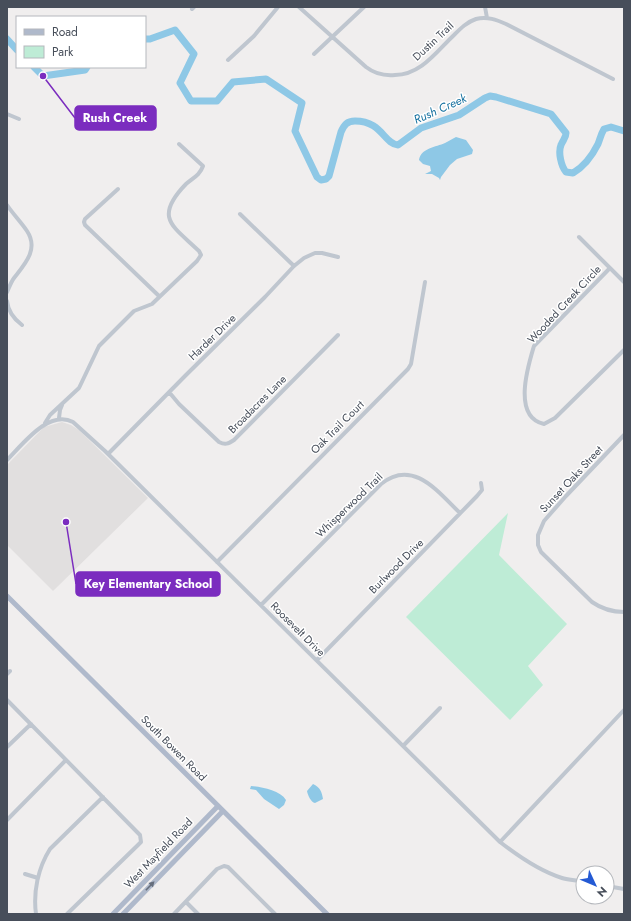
<svg xmlns="http://www.w3.org/2000/svg" width="631" height="921" font-family="Jost,sans-serif">
<style>
.education{fill:#e1dfdf}
.green{fill:#beecd6}
.water{fill:#8ec8e6}
.lines{fill:none;stroke-linecap:round;stroke-linejoin:round}
.river{stroke:#8ec8e6;stroke-width:7}
.minor{stroke:#bfc6cf;stroke-width:4}
.major{stroke:#afb9cb;stroke-width:5}
.oneway{fill:#666e7c}
.labels{text-anchor:middle;dominant-baseline:central;stroke-width:3;stroke-linejoin:round;paint-order:stroke}
.street-label{font-size:11px;fill:#474e5a;stroke:#fff}
.water-label{font-size:12px;font-style:italic;fill:#15709f;stroke:#fff}
.leader{fill:none;stroke:#7b2cbf;stroke-width:1.5}
.callout-dot{fill:#7b2cbf;stroke:#fff;stroke-width:1.5}
.callout{fill:#7b2cbf;stroke:#7b2cbf;stroke-width:1.5}
.callout-label{font-size:12px;text-anchor:middle;font-weight:bold;fill:#fff}
</style>
<rect width="100%" height="100%" fill="#f0eeee"/>
<path class="education" d="M62,422l9,3 8,5 69,68 -95,93 -46,-46v-80l37,-38z"/>
<path class="green" d="M508,513l-9,42 68,69 -39,42 15,19 -33,35 -104,-103z"/>
<path class="water" d="M456,137l10,3 7,10 -1,4 -15,5 -7,6 -9,12 -1,3 -1,-2 -7,-4h-7l6,-3 -1,-5 -7,-2 -4,-4c2,-12 17,-13 26,-17 4,-2 7,-4 11,-6z
M313,784c7,3 9,8 10,15l-8,4c-4,-1 -7,-7 -8,-12z
M251,786c10,1 29,4 35,14l-2,5 -5,4 -15,-10 -8,-9 -6,-1z"/>
<g class="lines">
<path class="river" d="M7,39l10,11
M145,39h5l25,-9 19,24 -14,29 11,18h26l16,-19 33,-3 36,24 -7,28 22,46 4,3 5,-1 3,-3 12,-44c3,-7 6,-11 14,-11 27,0 29,23 43,24l23,-17 38,-13 26,-17 5,-2 6,1 55,17 15,19c0,5 -3,7 -5,12 -3,7 0,21 5,27l7,1c12,-7 19,-17 25,-29 2,-5 3,-10 6,-15l7,-2 13,4
M34,67l9,9 42,-6 2,-3"/>
<path class="minor" d="M299,7l67,60c9,7 18,9 29,8 26,0 42,-24 59,-40 7,-7 13,-13 22,-16 11,-3 21,1 30,5l107,55
M485,7l2,11
M192,9l2,-2
M314,54l50,-47
M228,60l26,-24 24,-29
M7,114l12,5
M118,189l-33,30 -1,3 1,3 74,71
M7,205c6,9 14,17 20,26 12,18 -2,33 -13,47 -3,4 -5,10 -7,14
M240,214l54,52
M579,237l45,45
M610,268l-76,78c-6,20 -22,71 10,78l11,-6 69,-68
M7,301c1,10 7,18 15,24
M169,392l10,12 40,38c6,3 9,2 15,-2l104,-105
M59,418l1,-8 2,-5
M45,423l5,-8 29,-27 20,-42 35,-35 18,-7 45,-43 4,-6 -2,-4c-26,-25 -46,-33 -13,-67 7,-6 14,-9 17,-18l-24,-22
M624,435l-58,61 -22,25 -6,14v10l3,7 51,50c10,7 20,10 32,10
M108,454l78,-79 79,-78 29,-31 10,-8 11,-5h7l16,4
M7,460c16,-16 42,-51 66,-38l32,29 395,391c18,14 39,29 62,36 6,2 14,2 21,4
M217,562l191,-193 3,-5 14,-82
M261,605l120,-121c32,-26 57,8 79,29
M317,660l160,-164 5,-6 -1,-7
M7,674l3,-3
M7,700l133,135 1,7 -3,3 -71,69
M403,746l37,-38
M7,747l24,-23
M7,820l59,-60
M500,842l124,-132
M25,874l13,4
M607,886l17,3
M186,902l12,12
M36,914c-3,-22 2,-46 14,-65l53,-52
M174,914l43,-45 7,-3 4,1 47,47"/>
<path class="major" d="M7,596l320,318
M113,914l105,-108
M123,914l100,-103"/>
</g>
<defs><path id="oneway-solid" d="M-6-.8H1V-3.2L6.5 0L1 3.2V.8H-6Z"/></defs>
<use class="oneway" href="#oneway-solid" transform="translate(150 886) rotate(-46)"/>
<g class="labels">
<g class="street-label">
<text transform="translate(433 41) rotate(-43)">Dustin Trail</text>
<text transform="translate(564 304) rotate(-47)">Wooded Creek Circle</text>
<text transform="translate(212 337) rotate(-44)">Harder Drive</text>
<text transform="translate(257 404) rotate(-45)">Broadacres Lane</text>
<text transform="translate(337 427) rotate(-45)">Oak Trail Court</text>
<text transform="translate(571 479) rotate(-47)">Sunset Oaks Street</text>
<text transform="translate(349 505) rotate(-44)">Whisperwood Trail</text>
<text transform="translate(396 566) rotate(-45)">Burlwood Drive</text>
<text transform="translate(298 629) rotate(45)">Roosevelt Drive</text>
<text transform="translate(174 748) rotate(45)">South Bowen Road</text>
<text transform="translate(158 853) rotate(-46)">West Mayfield Road</text>
</g>
<g class="water-label">
<text transform="translate(440 109) rotate(-24)">Rush Creek</text>
</g>
</g>
<path class="leader" d="M43 76L75 118M66 522L76 584"/>
<g class="callout-dot">
<circle cx="43" cy="76" r="4"/>
<circle cx="66" cy="522" r="4"/>
</g>
<g class="callout">
<rect x="75" y="106" width="81" height="24" rx="4"/>
<rect x="76" y="572" width="144" height="24" rx="4"/>
</g>
<g class="callout-label">
<text x="115" y="122">Rush Creek</text>
<text x="148" y="588">Key Elementary School</text>
</g>
<rect width="631" height="921" fill="none" stroke="#474e5a" stroke-width="16"/>
<rect x="16" y="16" width="130" height="52" fill="#ffffff" stroke="#b5b8bd"/>
<rect x="24" y="29" width="20" height="6" fill="#afb9cb" stroke="#b5b8bd"/>
<text x="52" y="36" font-size="12" fill="#474e5a">Road</text>
<rect x="24" y="46" width="20" height="12" fill="#beecd6" stroke="#b5b8bd"/>
<text x="52" y="56" font-size="12" fill="#474e5a">Park</text>
<g transform="translate(595 885) rotate(134)"><circle r="19" fill="#ffffff" stroke="#b5b8bd"/>
<path d="M0-3L7 15L0 10L-7 15Z" fill="#245ad4"/>
<text y="-6" font-size="11" font-weight="bold" text-anchor="middle" fill="#474e5a">N</text>
</g>
</svg>
